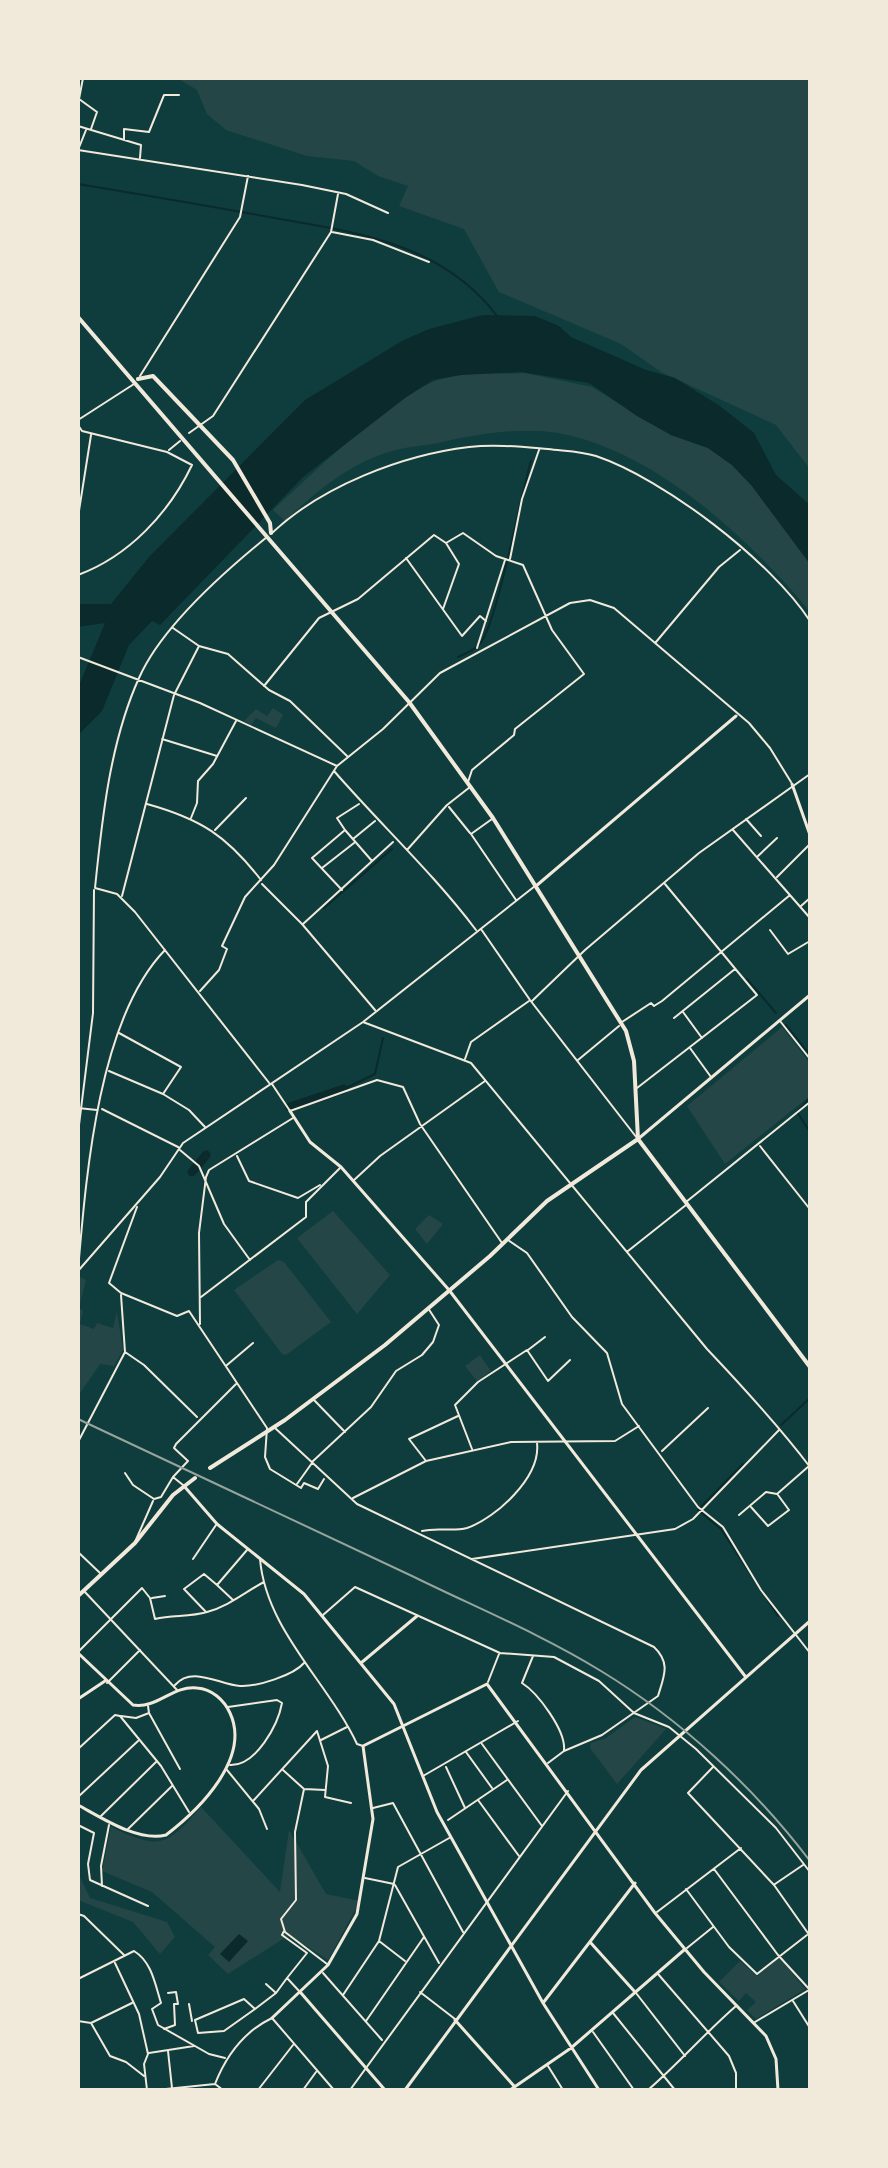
<svg xmlns="http://www.w3.org/2000/svg" width="888" height="2168" font-family="'Noto Sans',sans-serif">
<style>
.green{fill:#244646}
.water{fill:#0a2a2b}
.lines{fill:none;stroke-linecap:round;stroke-linejoin:round}
.stream{stroke:#0a2a2b;stroke-width:2}
.river{stroke:#0a2a2b;stroke-width:9}
.minor{stroke:#f1e9da;stroke-width:2}
.tertiary{stroke:#f1e9da;stroke-width:3}
.primary{stroke:#f1e9da;stroke-width:4}
.rail{stroke:#97a49c;stroke-width:2}
</style>
<rect width="100%" height="100%" fill="#0f3d3e"/>
<path class="green" d="M177,78h633v391l-34,-44 -115,-53 -40,-28 -122,-52 -35,-63 -65,-23 9,-20 -30,-10 -24,-15 -47,-5 -81,-26 -19,-16 -10,-24z
M525,373l67,14 79,48 37,13 24,17 20,21 58,78v48c-60,-73 -156,-162 -252,-179 -40,-6 -81,1 -120,10 -14,3 -28,3 -42,7 -44,11 -79,41 -111,71l-12,-11c36,-33 121,-116 165,-130 26,-9 60,-5 87,-7z
M273,708l10,7 -7,13 -20,-10 -5,7 -7,-4 12,-12 11,7z
M782,1027l28,36v33l-85,68 -38,-58z
M333,1211l57,64 -33,39 -60,-76z
M429,1215l14,9 -16,20 -12,-15z
M278,1260l6,2 47,60 -45,33 -4,-1 -48,-64z
M78,1276l8,4 -7,28 4,3 -3,13 14,5 3,-6 16,5 4,-16 6,38 -9,16 -14,-2 -22,32z
M480,1355l11,16 -14,10 -12,-15z
M635,1717l31,12 -49,55 -27,-36 1,-5 15,-5z
M201,1807l79,85 9,-62 37,64 34,7 -32,59 -39,-25 -61,39 -20,-19 7,-8 -63,-55 -50,-21 9,-44c49,23 55,20 90,-20z
M78,1873l12,25 77,24 8,15 -15,17 -27,-32 -55,-22z
M779,1957l26,32 -49,30 -9,-9 9,-8 -10,-9 -7,8 -20,-19 21,-21 17,15z"/>
<path class="water" d="M483,315l52,1 24,10 12,11 75,33 29,8 45,28 34,27 22,42 34,30v59l-58,-78 -20,-21 -24,-17 -37,-13 -34,-19 -48,-33 -68,-11 -60,3 -28,5 -28,18 -102,79 -143,148 -8,-4 -23,24 -27,66 -24,24v-47l27,-65 -27,4v-23h33l38,-47 156,-157 97,-59 27,-12z
M239,1934l9,7 -19,21 -9,-8z"/>
<g class="lines">
<path class="stream" d="M78,184c60,10 120,20 180,31 88,16 181,24 239,101
M458,657c7,-3 16,-7 21,-12 17,-16 42,-152 52,-184
M324,908l68,-59
M747,979l29,34
M786,1025l24,30
M344,1089l31,-15 8,-36
M810,1098l-13,14 13,20
M781,1425l29,-27
M743,1464l-45,46 23,19 57,87"/>
<path class="river" d="M290,1107l54,-18
M192,1172l14,-17"/>
<path class="minor" d="M83,78l-4,21 18,13 -6,17
M78,126l63,19 -1,13
M124,140v-11l25,3 15,-37h15
M78,150l224,35 44,9 42,19
M78,150l8,-20
M332,232l41,8 56,22
M140,376l100,-159 8,-41
M78,420l56,-36
M78,425l4,6 85,21 25,13c-23,48 -63,91 -114,110
M189,433l24,-17 118,-184 7,-38
M169,450l11,-9
M78,517l13,-82
M272,533c50,-47 130,-78 197,-86 26,-3 54,0 79,2 16,2 33,2 48,7 68,23 175,105 214,165
M267,537c-42,34 -106,91 -128,141 -29,64 -37,141 -44,210l22,6 18,18 135,172
M446,543l17,-10 33,23 27,9 29,65 32,44 -69,55 -1,6 -42,35 -4,12
M406,558l56,78 18,-20 6,5
M510,559l12,-60 17,-49
M173,628l26,18 29,8 41,36 21,11 57,55
M656,642l63,-75 21,-17
M477,648l28,-88
M78,657l122,46 137,63
M264,686l55,-68 39,-19 76,-64 12,8 13,21 -16,45
M162,739l55,17
M334,771c47,54 99,102 142,159
M147,804c54,15 80,32 114,76
M449,807l21,26
M191,818l6,-15 1,-22 15,-17 23,-43
M492,819l-21,15 45,66
M746,819l15,17
M215,830l31,-32
M345,830l27,31
M733,830l77,88
M353,839l22,-18
M407,850l40,-45 23,-18
M758,856l19,-18
M322,868l32,-25
M777,877l33,-33
M262,884l40,40 73,86
M342,890l-30,-32 33,-28 -8,-12 22,-14
M122,896l52,-201 25,-49
M801,906l9,-8
M303,924l90,-82
M481,929l49,71 107,138
M770,930l18,24 22,-13
M200,991l19,-21 8,-21 -5,-3 23,-49 29,-32 63,-99 46,-37 57,-56 130,-70 20,-3 24,8 135,115 21,25 21,34
M532,1001l53,-51 114,-97 111,-79
M683,1012l19,26
M674,1018l61,-49
M780,1021l30,38
M363,1022l108,41 236,286c36,38 71,76 103,118
M622,1022l29,-19 3,3 8,-5 128,-106
M690,1048l21,29
M465,1059l6,-17 58,-41
M578,1060l41,-34
M109,1071l54,23 18,-27 -62,-34
M272,1084l18,27 87,-31 26,7 17,37 82,119
M637,1088l120,-93 -92,-111
M163,1094l26,16 16,17
M78,1108l19,2
M102,1109l76,38
M78,1133l15,-120 1,-123
M760,1146l49,62
M180,1150l19,16 25,58 26,36
M237,1156l12,25 49,17 22,-13
M353,1181l27,-25 105,-75
M686,1202l124,-100
M137,1207l-28,76 12,10 56,23 12,-5 78,117 -2,29 5,12 31,19 3,-5 14,6 6,-10
M508,1240l19,13 45,64 35,36 15,51 76,103 25,20 38,63 49,63
M628,1251l58,-46
M78,1270c8,-93 20,-251 87,-320
M78,1271l82,-94 23,-34 180,-121 172,-136
M201,1297l105,-80v-15l35,-35
M200,1324l-1,-91 7,-56 3,-7 84,-52
M528,1350l17,-13
M125,1352l19,13 53,52
M227,1365l26,-22
M314,1400l31,32
M275,1428l82,76 297,143c17,16 10,29 4,49l-56,39 -38,16 -16,12
M78,1442l47,-90 -4,-57
M472,1449l-17,-44 23,-23 49,-32 21,31 22,-21
M662,1451l46,-43
M426,1461l-17,-22 49,-23
M312,1462l59,-55 25,-36 26,-16 11,-13 6,-17 -11,-17
M125,1473l8,12 21,14 7,-2 12,-20 10,8
M173,1477l15,-16 -14,-13 2,-4 60,-60
M297,1484l15,-21
M353,1498l73,-37 85,-19 104,-1 24,-15
M751,1507l17,19 21,-16 -11,-15
M739,1515l27,-23 11,2 32,-28
M422,1531c15,-4 30,1 45,-3 29,-10 74,-51 70,-85
M135,1542l18,-41
M78,1552l22,21
M193,1559l23,-34
M260,1559c6,71 68,123 97,185l6,2
M472,1559l203,-30 18,-10 86,-89
M217,1585l16,15
M84,1591l94,100
M152,1598l13,-2
M206,1612l-22,-23 20,-15 13,11 30,-35
M323,1615l32,-28 145,66 54,4 45,24 35,32 35,14 27,22 80,79 34,44
M78,1652l64,-64 8,10 5,21c18,-4 35,-2 52,-7 22,-6 38,-20 57,-30
M533,1656l-11,27c16,10 44,48 42,67
M488,1682l11,-28
M107,1683l33,-33
M175,1685c17,-20 45,0 65,1 17,1 54,-11 64,-23
M228,1707l49,-7 5,3c-4,22 -26,63 -52,62
M149,1713l31,56
M121,1716l15,2 13,-5 -1,-7
M321,1740l26,-13
M482,1744l60,82
M78,1749l37,-34 5,1 41,50 28,46
M466,1752l26,36
M446,1767l19,41
M713,1767l-25,26 86,92 36,51
M227,1770l32,39 8,20
M283,1770l21,19 21,1
M423,1776l95,-55
M304,1789l-9,43 1,68 -15,19 4,13 42,32
M78,1797l60,-56
M478,1800l41,56
M253,1801l64,-70 11,35 -3,31 26,6
M373,1808l20,-5 70,129
M101,1816l55,-54
M448,1820l59,-40
M78,1825l16,8 -6,31 2,16 58,26
M128,1829l44,-43
M714,1869l64,86 32,35
M365,1878l29,6
M775,1884l28,-19
M395,1885l44,78
M102,1886l-1,-20 8,-41
M686,1889l43,58 28,27 50,-39
M657,1912l84,-64
M78,1914l6,2 40,39
M284,1931l-2,4 25,18 -20,25
M379,1941l26,20
M687,1948l26,-21
M115,1963l24,51 9,40 -4,10 3,26
M323,1973l59,67
M658,1974l71,82 7,17v17
M78,1979l56,-28c18,11 21,33 27,52l-9,6 6,16 51,29 16,4
M266,1984l10,9 11,-15 13,14
M420,1992l35,27
M636,1993l49,63
M343,1995l36,-54 19,-74 53,-30
M793,2001l17,27
M189,2004l3,17
M255,2009l-31,22 -26,2 -3,-13 49,-21 11,10 21,-16
M613,2013l62,77
M78,2021l13,2 41,-20
M366,2021l58,-84
M755,2022l54,-32
M91,2023l19,33 16,6 18,14
M164,2029l11,-4 -1,-21h4l-2,-12 -8,1
M593,2032l41,58
M168,2051l4,37
M149,2053l45,-7
M548,2066l15,24
M215,2084c11,-28 30,-53 57,-66l62,72
M156,2090l59,-6 8,6
M258,2090l35,-45
M303,2090l13,-18
M350,2090l218,-299
M648,2090c31,-27 57,-57 88,-84"/>
<path class="tertiary" d="M792,784l18,51
M536,886l200,-170
M290,1111l20,31 31,25 108,123 296,386
M638,1139l172,-144
M184,1486l33,38 87,70 90,110 43,108 106,191 56,87
M78,1653l55,52c24,4 40,-20 64,-17 15,1 27,12 33,25 21,45 -30,96 -64,122 -28,7 -64,-17 -88,-30
M361,1663l56,-47
M78,1699l27,-18
M590,1942l45,50
M301,1993l84,97
M543,2003l92,-120
M272,2018l56,-53 29,-51 16,-95 -10,-73 124,-62 168,229 49,59 62,64 10,23 2,31
M455,2020l59,66
M405,2090l236,-320 169,-149
M510,2090l61,-42 113,-98"/>
<path class="primary" d="M78,317l331,385 84,116 133,213 8,30 4,78 172,228
M138,379l15,-3 80,84 37,63 1,10
M210,1468l75,-48 100,-75 105,-89 57,-55 91,-62
M78,1596l57,-53 38,-48 22,-17"/>
<path class="rail" d="M78,1419c111,53 223,104 334,157 63,31 129,58 189,95 79,48 153,116 209,190"/>
</g>
<rect width="888" height="2168" fill="none" stroke="#f1e9da" stroke-width="160"/>
</svg>
